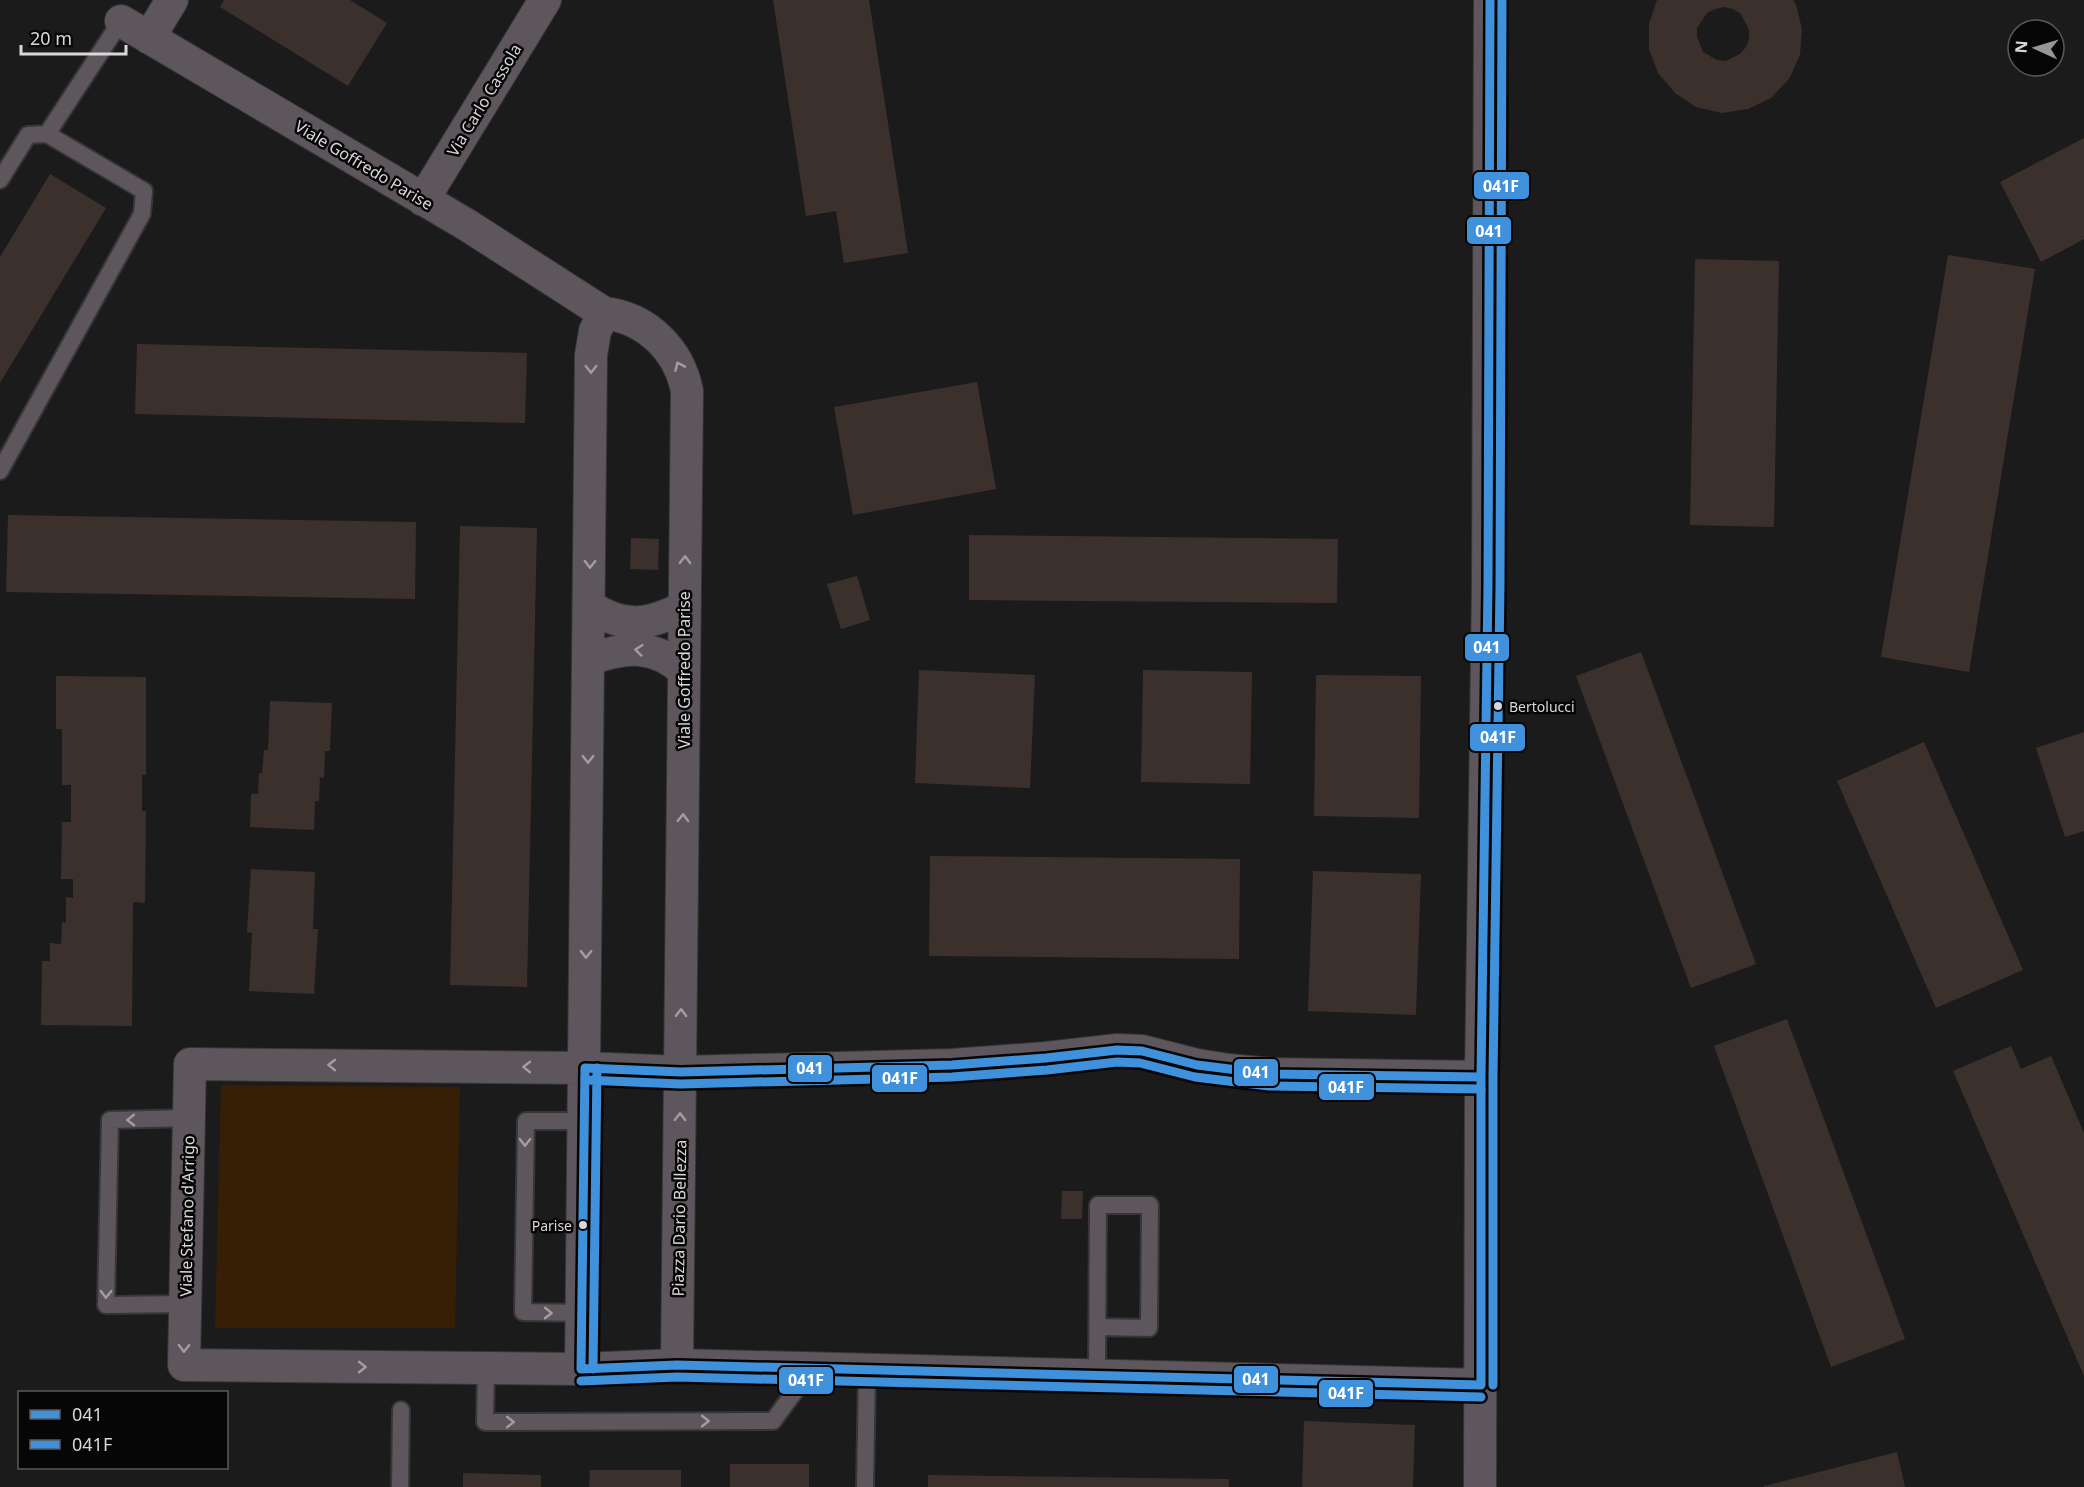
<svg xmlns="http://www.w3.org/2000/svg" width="2084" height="1487" font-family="'Noto Sans',sans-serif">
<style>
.green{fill:#361f04}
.building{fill:#3c302d;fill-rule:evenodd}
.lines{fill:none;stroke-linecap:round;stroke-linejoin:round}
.service-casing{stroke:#373535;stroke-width:20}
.minor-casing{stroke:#373535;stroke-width:34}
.service{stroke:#5d565c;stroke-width:16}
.minor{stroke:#5d565c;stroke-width:32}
.bus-1-casing{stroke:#070606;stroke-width:14}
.bus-2-casing{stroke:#070606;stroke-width:14}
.bus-1{stroke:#4091dc;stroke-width:9}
.bus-2{stroke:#4091dc;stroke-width:9}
.oneway{stroke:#a29da0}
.bus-dot{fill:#dad7d8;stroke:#070606;stroke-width:2}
.labels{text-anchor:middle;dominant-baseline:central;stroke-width:5;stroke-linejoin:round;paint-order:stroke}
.bus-label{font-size:14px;fill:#dad7d8;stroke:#070606;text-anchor:start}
.street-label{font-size:16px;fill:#dad7d8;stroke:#070606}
.line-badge{stroke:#070606;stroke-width:2}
.badge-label{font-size:16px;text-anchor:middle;font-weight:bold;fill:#fff}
</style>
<rect width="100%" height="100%" fill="#1c1b1b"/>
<path class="green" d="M221,1085l239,2 -5,241h-240z"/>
<path class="building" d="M224,0h126l37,23 -39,63 -128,-79z
M773,0h96l39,253 -64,10 -8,-52 -30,5z
M1657,0h136l3,5 6,24 -2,26 -11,24 -18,19 -23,11 -26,4 -26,-6 -21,-14 -17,-20 -9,-24v-25zM1724,7l9,2 8,5 8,16v10l-3,7 -6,7 -14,7 -9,-1 -14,-8 -6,-15v-9l10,-15 8,-4z
M2084,138v101l-43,23 -41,-80z
M50,174l56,34 -106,175v-126z
M1948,255l87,14 -66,403 -88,-15z
M1695,259l84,2 -5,266 -84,-2z
M137,344l390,9 -2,70 -390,-9z
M977,382l19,107 -143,26 -19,-108z
M8,515l408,7 -1,77 -409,-7z
M460,526l77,2 -10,459 -77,-2z
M969,535l369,4 -1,64 -368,-3z
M631,538l28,1 -1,31 -28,-1z
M857,576l13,44 -29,9 -14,-45z
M1641,652l115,312 -65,24 -115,-312z
M919,670l116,5 -5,113 -115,-5z
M1143,670l109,2 -2,112 -109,-2z
M1316,675l105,1 -2,142 -105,-2z
M56,676l90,1v98h-4v36h4l-1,92 -12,-1 -1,124 -91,-1 1,-64h8v-18l11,1 1,-22 4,1v-26l7,1v-19h-12l1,-57h9v-37h-9v-56h-6z
M270,701l62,2 -2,48h-5l-1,27 -4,-1 -1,24h-4l-1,29 -64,-3 1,-33h7l1,-21h3l2,-23h4z
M2084,732v99l-19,6 -29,-89z
M1924,742l99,228 -87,38 -99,-227z
M930,856l310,3 -1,100 -310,-3z
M251,869l64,3 -2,57h5l-4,65 -65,-3 3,-58 -5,-1z
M1313,871l108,3 -5,141 -108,-4z
M1787,1019l118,320 -74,28 -117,-321z
M2011,1046l10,23 30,-13 33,77v243l-131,-305z
M1062,1191h21l-1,28h-21z
M1304,1421l111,4 -2,62h-111z
M1897,1452l8,35h-141v-1z
M730,1464h79v23h-79z
M590,1470h91v17h-92z
M463,1473l78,2v12h-78z
M928,1475l301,4v8h-301z"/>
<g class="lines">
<g class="service-casing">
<path id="service" d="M0,180l28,-45 19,-1
M0,471l142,-257 2,-23 -97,-57 74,-113
M185,1304l-79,1 4,-185 79,-2
M582,1313l-59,-1 3,-191h58
M1097,1327l52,1 1,-123h-52l-1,171
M486,1368l-1,54 288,-1 39,-53
M400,1487l1,-77
M865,1487l2,-117"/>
</g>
<g class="minor-casing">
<path id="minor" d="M121,21l346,204 137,88c43,5 75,37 83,78l-10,974
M149,38l23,-38
M423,200l122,-200
M589,606c36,24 60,19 96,1
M589,659c37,-12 65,-16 95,12
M581,1369l10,-1014 4,-24 9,-18
M1481,1385l-804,-20 -96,4 -397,-4 6,-301 395,4 96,4 271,-7 94,-7 71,-8 25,1 55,14 32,5 41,4 211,3
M1480,1487l1,-410 7,-491 2,-586"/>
</g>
<use href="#service" class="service"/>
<use href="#minor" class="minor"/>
<g class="bus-1-casing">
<path id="bus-1" d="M585,1068l96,4 271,-7 94,-7 71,-8 25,1 55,14 73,9 211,3
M581,1369l96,-4 804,20
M581,1369l4,-301
M1481,1385v-308l7,-491 2,-586"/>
</g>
<g class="bus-2-casing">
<path id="bus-2" d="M585,1080l96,4 271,-7 95,-7 70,-8 23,1 55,14 74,9 212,3
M593,1369l4,-301
M581,1381l96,-4 804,20
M1493,1385v-308l7,-491 2,-586"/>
</g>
<use href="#bus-1" class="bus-1"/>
<use href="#bus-2" class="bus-2"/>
</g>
<defs><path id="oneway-chevron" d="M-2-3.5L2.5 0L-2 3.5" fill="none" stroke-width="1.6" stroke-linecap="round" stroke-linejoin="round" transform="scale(1.5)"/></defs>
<g class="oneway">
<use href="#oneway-chevron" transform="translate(679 366) rotate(-114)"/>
<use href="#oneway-chevron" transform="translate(591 369) rotate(90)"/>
<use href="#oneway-chevron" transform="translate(685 560) rotate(-89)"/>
<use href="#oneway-chevron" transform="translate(590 564) rotate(91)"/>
<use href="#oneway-chevron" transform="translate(639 650) rotate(-174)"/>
<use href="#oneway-chevron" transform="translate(588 759) rotate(91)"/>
<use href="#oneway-chevron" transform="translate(683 818) rotate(-89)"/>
<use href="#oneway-chevron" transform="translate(586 954) rotate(91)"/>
<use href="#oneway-chevron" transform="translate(681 1013) rotate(-89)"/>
<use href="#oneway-chevron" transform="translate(332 1065) rotate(-179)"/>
<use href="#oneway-chevron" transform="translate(527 1067) rotate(-179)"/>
<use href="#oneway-chevron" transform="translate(680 1117) rotate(-89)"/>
<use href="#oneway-chevron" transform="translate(131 1120) rotate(179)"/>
<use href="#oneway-chevron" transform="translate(525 1142) rotate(91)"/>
<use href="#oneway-chevron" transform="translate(106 1294) rotate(91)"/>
<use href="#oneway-chevron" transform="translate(548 1313) rotate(1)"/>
<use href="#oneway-chevron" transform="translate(184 1348) rotate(91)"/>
<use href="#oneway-chevron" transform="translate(362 1367)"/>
<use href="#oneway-chevron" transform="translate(705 1421)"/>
<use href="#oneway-chevron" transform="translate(510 1422)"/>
</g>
<g class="bus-dot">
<circle cx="1498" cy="706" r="5"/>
<circle cx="583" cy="1225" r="5"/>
</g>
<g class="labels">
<g class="bus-label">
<text x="1509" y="706">Bertolucci</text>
<text x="572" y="1225" text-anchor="end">Parise</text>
</g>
<g class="street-label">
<text transform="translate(484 100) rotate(-59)">Via Carlo Cassola</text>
<text transform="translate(364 165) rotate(31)">Viale Goffredo Parise</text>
<text transform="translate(684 670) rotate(-90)">Viale Goffredo Parise</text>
<text transform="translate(187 1216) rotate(-89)">Viale Stefano d'Arrigo</text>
<text transform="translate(679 1218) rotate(-89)">Piazza Dario Bellezza</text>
</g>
</g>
<g class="line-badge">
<rect x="1473" y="171" width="57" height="29" rx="6" fill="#4091dc"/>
<rect x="1466" y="216" width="46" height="29" rx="6" fill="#4091dc"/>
<rect x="1464" y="633" width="46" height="29" rx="6" fill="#4091dc"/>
<rect x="1469" y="723" width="57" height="29" rx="6" fill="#4091dc"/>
<rect x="787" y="1054" width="46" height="29" rx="6" fill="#4091dc"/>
<rect x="1233" y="1058" width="46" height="29" rx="6" fill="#4091dc"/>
<rect x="871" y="1064" width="57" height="29" rx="6" fill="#4091dc"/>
<rect x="1318" y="1073" width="57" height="28" rx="6" fill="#4091dc"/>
<rect x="1233" y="1365" width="46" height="29" rx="6" fill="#4091dc"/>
<rect x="778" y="1366" width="56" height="29" rx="6" fill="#4091dc"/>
<rect x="1318" y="1379" width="56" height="29" rx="6" fill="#4091dc"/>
</g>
<g class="badge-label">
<text x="1501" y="192">041F</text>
<text x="1489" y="237">041</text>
<text x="1487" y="653">041</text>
<text x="1498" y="743">041F</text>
<text x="810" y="1074">041</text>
<text x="1256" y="1078">041</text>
<text x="900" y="1084">041F</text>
<text x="1346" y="1093">041F</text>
<text x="1256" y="1385">041</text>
<text x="806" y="1386">041F</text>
<text x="1346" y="1399">041F</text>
</g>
<rect x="18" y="1391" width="210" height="78" fill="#070606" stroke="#5b5a5a" stroke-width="1.5"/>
<rect x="30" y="1410" width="30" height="9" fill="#4091dc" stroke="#5b5a5a" stroke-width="1.5"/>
<text x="72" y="1421" font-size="18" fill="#dad7d8">041</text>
<rect x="30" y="1440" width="30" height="9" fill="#4091dc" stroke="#5b5a5a" stroke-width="1.5"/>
<text x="72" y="1451" font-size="18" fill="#dad7d8">041F</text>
<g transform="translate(2036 48) rotate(274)"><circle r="28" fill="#070606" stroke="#5b5a5a" stroke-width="1.5"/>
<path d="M0-4.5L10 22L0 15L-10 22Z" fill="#989596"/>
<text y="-9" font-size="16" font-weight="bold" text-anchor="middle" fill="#dad7d8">N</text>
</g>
<path d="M21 45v9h105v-9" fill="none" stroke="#dad7d8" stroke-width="3"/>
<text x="30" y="45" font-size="18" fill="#dad7d8" stroke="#070606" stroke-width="4.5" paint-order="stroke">20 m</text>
</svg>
